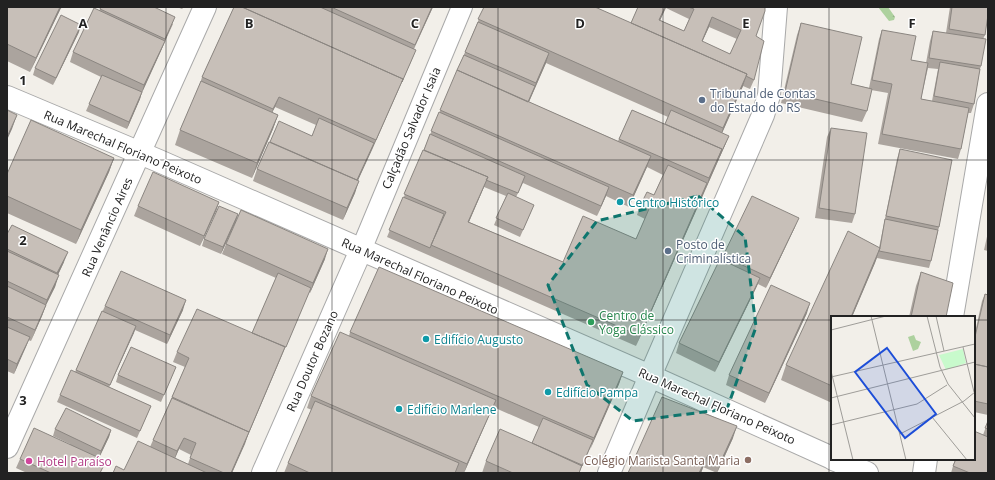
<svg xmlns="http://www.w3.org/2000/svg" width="995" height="480" font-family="'Open Sans',sans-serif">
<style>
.forest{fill:url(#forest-firs)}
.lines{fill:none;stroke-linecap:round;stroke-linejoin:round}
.pedestrian-casing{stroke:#a9a9a9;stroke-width:22}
.minor-casing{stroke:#a9a9a9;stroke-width:24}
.tertiary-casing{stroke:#a9a9a9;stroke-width:24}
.pedestrian{stroke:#fff;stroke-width:20}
.minor{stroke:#fff;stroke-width:22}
.tertiary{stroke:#fff;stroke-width:22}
.wall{fill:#aba49e;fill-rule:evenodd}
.shaded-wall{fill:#8b8681}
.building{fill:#c7bfb8;stroke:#8b8681;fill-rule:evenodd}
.marked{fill:#0f766e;fill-opacity:0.2;stroke:#0f766e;stroke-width:3;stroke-dasharray:8 5;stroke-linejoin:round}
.grid{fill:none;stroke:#222;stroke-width:1;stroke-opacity:0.55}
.service-dot{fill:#5c6f8a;stroke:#fff;stroke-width:1.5}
.culture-dot{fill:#0f9aa8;stroke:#fff;stroke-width:1.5}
.leisure-dot{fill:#2e9e5b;stroke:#fff;stroke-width:1.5}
.education-dot{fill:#8d6e63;stroke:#fff;stroke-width:1.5}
.hotel-dot{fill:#d1479c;stroke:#fff;stroke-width:1.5}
.labels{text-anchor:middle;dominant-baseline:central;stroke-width:3;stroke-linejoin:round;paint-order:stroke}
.service-label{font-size:12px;fill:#4e5e75;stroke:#fff;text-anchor:start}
.street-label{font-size:12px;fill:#222;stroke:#fff}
.culture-label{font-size:12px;fill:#0d838f;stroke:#fff;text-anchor:start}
.leisure-label{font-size:12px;fill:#27864d;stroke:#fff;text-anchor:start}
.education-label{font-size:12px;fill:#785e54;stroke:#fff;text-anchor:end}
.hotel-label{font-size:12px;fill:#b23c85;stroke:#fff;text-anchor:start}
.inset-road{fill:none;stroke:#9f9d99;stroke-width:1}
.view{fill:#1d4ed8;fill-opacity:0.15;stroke:#1d4ed8;stroke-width:2}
.inset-edge{fill:none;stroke:#222;stroke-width:2}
.grid-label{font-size:13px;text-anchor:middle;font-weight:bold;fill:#222;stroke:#fff;stroke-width:3;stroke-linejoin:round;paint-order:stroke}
</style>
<defs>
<pattern id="forest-firs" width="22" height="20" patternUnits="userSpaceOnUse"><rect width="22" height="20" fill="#add19e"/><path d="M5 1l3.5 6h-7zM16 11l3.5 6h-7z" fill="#95b388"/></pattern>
</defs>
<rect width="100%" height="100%" fill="#f2efe9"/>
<path class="forest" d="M878,7h10l7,10 -1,3 -5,1z"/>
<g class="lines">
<g class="pedestrian-casing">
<path id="pedestrian" d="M361,250l101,-243"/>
</g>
<g class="minor-casing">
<path id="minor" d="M7,97l152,64 491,215 113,-261 6,-20 7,-88
M263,473l98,-223"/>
</g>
<g class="tertiary-casing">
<path id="tertiary" d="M952,317l36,-213
M7,447l198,-440
M833,459l34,14
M609,473l41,-97 182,82
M924,473l2,-14"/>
</g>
<use href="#pedestrian" class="pedestrian"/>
<use href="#minor" class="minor"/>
<use href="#tertiary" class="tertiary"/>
</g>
<path class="wall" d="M7,7l53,3 -30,62 -23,-11z
M101,7l72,17 -31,68 -2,7 -13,30 -41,-18 15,-34 -31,-15 3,-10 26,-41z
M177,7h7l-2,2z
M234,7h199l-19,42 -1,8 -55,123 -3,13 -12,27 -90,-39 4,-12 55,-33 4,-11 -41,-18 -3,5 6,3 -5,14 -21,49 -77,-33 5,-15 19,-43 3,-10z
M484,7l147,16 7,-16h127l-9,29 -2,44 -4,9 -7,-3 -21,47 4,10 -90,203 -249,-109zM666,8l23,11 -5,12 -24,-11zM709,27l28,12 -7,15 -28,-12zM546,63l122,54 -3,7 -33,-14 -14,31 -89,-39zM647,167l16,8 -9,20 -14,11 -3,9 8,4 -9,20 -73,23 -94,-40 15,-35 22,9 -12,29 26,12 11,-25 -15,-15 7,-14 74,33 9,-20 23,11z
M950,7h38l-3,28 -2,4 -2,27 -1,3 -6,35 -3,9h-3l-7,36 -3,10 -80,-15 10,-51 -17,-3 -4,21 -5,11 -81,-19 16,-68 4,-12 50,61 18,4 10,-49 3,-9 29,30 15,3 4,-22 3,-10 13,2zM928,68l10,1 -6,32 -11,-2z
M79,32l-26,53 -20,-10 2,-7z
M831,128l24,86 -3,9 -37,-5 12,-81z
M900,149l39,78 -8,34 -2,7 -52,-10 -25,59h-20v86l-51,-23 5,-15 93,-117 18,-89z
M114,158l-5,14 -33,72 -69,-31v-39z
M219,202l-3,9 -16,35 -66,-30 4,-10z
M238,214l-2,7 -15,33 -19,-8 2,-7z
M795,227l-29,61 -8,-4 -43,88 -39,-19 3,-10 44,-87z
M988,232v19l-4,-1z
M7,234l57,28 -6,13 -3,12 -9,18 -4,11 -11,25 -3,-1 -14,34 -7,-3z
M226,244l99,15 -15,34 -1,-1 -77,181h-119l11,-3 26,-23 35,-80 -12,-5 4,-10 75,-19 24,-55 -54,-24zM179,449l12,6 -3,9 -13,-6z
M921,272l25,45h-37l7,-31z
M985,294l3,1v120l-14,-3v-75l8,-36z
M105,306l78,4 -16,34 -32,-14 -26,57 42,19 -14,32 -80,-36 3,-7 15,-23z
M807,313l-42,90 -39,-18 3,-10z
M350,332l273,40 -4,12 -40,89h-97l4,-12 46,-18 7,-16 -46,-20 -29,66h-180l4,-10 24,-53 -5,-2 4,-12 38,-60z
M176,367l-15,35 -45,-20 2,-7z
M988,421v52h-37l4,-14 28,-24z
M55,429l56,1 -2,7 -10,21 2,15h-74l-11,-5 4,-9 50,-15 -17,-8z
M733,438l-16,35 -14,-6 -2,6h-73z"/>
<path class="shaded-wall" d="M60,7h2l-2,3 -30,62 6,-14z
M432,7h1l-22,47 4,-9z
M665,7h1l-10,23 3,-10z
M175,17l-14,34 -20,44 3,-10z
M712,17l-3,10 -11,24 4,-10z
M81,25l-2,7 -26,53 3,-7z
M416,50l-3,7 -41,93 2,-7z
M549,53l-3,10 -22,50 2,-7z
M747,74l-4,12 -24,54 4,-12z
M142,92l-2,7 -13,30 2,-7z
M279,97l-4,10 -6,12 4,-10z
M17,115l-5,14 -5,11v-3z
M278,115l-5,14 -21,49 5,-15z
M729,136l-3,7 -22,50 5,-15 13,-29z
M374,143l-2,7 -18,39 2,-7z
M651,156l-4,11 -18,40 4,-12z
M114,158l-5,14 -33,72 5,-14z
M488,177l-4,10 -19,44 3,-9z
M359,181l-4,12 -12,27 4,-12z
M707,183l-3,10 -68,153 4,-10z
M609,187l-3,9 -9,20 4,-10z
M219,202l-3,9 -16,35 4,-10z
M238,214l-2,7 -15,33 2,-7z
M799,218l-4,9 -29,61 4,-10z
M880,248l-5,15 -23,54h-1z
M328,249l-3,10 -15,34 3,-10z
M68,252l-4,10 -10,21 3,-10z
M59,275l-4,12 -9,18 -4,11 -11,25 16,-41z
M760,278l-4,10 -41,84 4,-10z
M186,300l-3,10 -16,34 3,-9z
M810,303l-3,10 -42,90 4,-10z
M136,326l-2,7 -27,59 3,-7z
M30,337l-4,10 -12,27 3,-10z
M285,347l-4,10 -36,85 3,-9z
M623,372l-4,12 -29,66 4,-12z
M496,400l-5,11 -27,62 3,-9z
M737,426l-4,12 -16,35 4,-12z
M111,430l-2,7 -10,21 2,-7z
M249,432l-4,12 -13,29h-1z
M184,438l-5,11 -6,14 4,-12z
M708,455l-7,18h-2z"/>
<path class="building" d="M7,7h53l-24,51 -29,-14z
M101,7h53l21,10 -10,22 -65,-30z
M234,7h8l161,72 -27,61 -97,-43 -6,12 -71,-32z
M242,7h78l96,43 -14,32 1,-3z
M331,7h101l-17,38z
M484,7h111l152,67 -24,54 -245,-109z
M638,7h27l-6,13 25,11 10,-22 -6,-2h77v4l-9,25 8,5 -10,39 -8,-4 1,-2 -116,-51zM712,17l29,13 -11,24 -28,-13z
M952,7h36v8l-3,20 -36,-6z
M94,8l71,33 -21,44 -71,-33z
M61,15l20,10 -25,53 -21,-10z
M478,22l71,31 -13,30 -71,-31z
M801,23l61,14 -11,47 21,5 -5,22 -82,-19z
M882,30l34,6 -5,24 17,3 -7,36 48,9 -8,41 -79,-15 10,-50 -20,-4z
M933,31l53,8 -5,27 -52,-8z
M464,55l71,31 -7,16 -71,-32z
M940,62l40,7 -6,35 -40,-8z
M457,70l194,86 -18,39 -193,-85z
M102,75l40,17 -13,30 -40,-18z
M201,81l77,34 -21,48 -77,-33z
M7,110l10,5 -10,22z
M632,110l90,39 -13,29 -90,-39z
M671,110l58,26 -10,21 3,-8 -57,-25z
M439,112l170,75 -8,19 -170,-75z
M319,118l55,25 -17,37 -87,-38 9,-21 33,15z
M31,120l83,38 -33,72 -74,-34v-22z
M831,128l36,5 -12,81 -36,-6z
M430,134l95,42 -7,17 -32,-13 2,-3 -64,-27z
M269,142l90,39 -12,27 -90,-39z
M900,149l52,11 -13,67 -53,-11z
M423,150l65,27 -20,45 95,40 20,-46 53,23 13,-30 -9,-3 7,-14 7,3 14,-30 39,18 -67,153 -209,-91 15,-33 -42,-18z
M153,172l66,30 -15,34 -66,-30z
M508,193l26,12 -11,25 -27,-12z
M752,196l47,22 -29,60 -47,-22z
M403,197l41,17 -14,34 -41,-18z
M219,206l19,8 -15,33 -19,-8z
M241,210l87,39 -15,34 -87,-39z
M885,219l53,11 -7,31 -52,-10 1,-3z
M12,225l56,27 -11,21 -50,-24v-15z
M848,231l32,17 -29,69h-19v69l-46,-21z
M7,251l52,24 -12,25 -40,-19z
M720,259l40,19 -41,84 -40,-19z
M379,267l244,105 -29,66 -244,-106z
M121,271l65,29 -16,35 -65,-29z
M921,272l32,11 -7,34h-35z
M278,273l33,15 -25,59 -34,-14z
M771,285l39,18 -41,90 -40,-18z
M7,286l39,19 -11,25 -28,-13z
M985,294l3,1v72l-14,-3v-23z
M197,309l88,38 -36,85 -77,-35 17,-39 -12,-6z
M102,311l34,15 -26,59 -34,-15z
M7,327l23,10 -13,27 -10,-5z
M340,332l156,68 -29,64 -156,-68z
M131,347l45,20 -12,28 -46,-20z
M974,364l14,3v37l-14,-3z
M71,370l80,36 -11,25 -80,-36z
M662,397l75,29 -16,35 -13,-6 -9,18h-71z
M172,398l77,34 -18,41h-7l-34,-15 6,-15 -12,-5 -7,13 -24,-11z
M315,401l144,62 -4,10h-145l-22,-10z
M66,408l45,22 -10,21 -46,-22z
M543,418l50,22 -11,26 -50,-23z
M988,421v8l-3,-1z
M34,428l72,33 -6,12h-49l-31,-14z
M500,429l82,36 -3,8h-66l-27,-12z
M974,431l14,6v36h-18l-17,-7 3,-7h18z
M138,441l69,32h-94l3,-7 8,4z"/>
<path class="marked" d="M698,196l47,41 11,90 -29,82 -94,12 -46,-36 -39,-100 49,-64z"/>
<path class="grid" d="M166,7v466M332,7v466M498,7v466M663,7v466M829,7v466M7,160h981M7,320h825M974,320h14"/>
<g class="service-dot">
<circle cx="702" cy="100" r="4"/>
<circle cx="668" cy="251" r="4"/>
</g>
<g class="culture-dot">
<circle cx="620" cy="202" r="4"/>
<circle cx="426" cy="339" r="4"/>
<circle cx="548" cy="392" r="4"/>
<circle cx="399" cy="409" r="4"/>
</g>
<circle class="leisure-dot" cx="591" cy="322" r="4"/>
<circle class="education-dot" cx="748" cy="460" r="4"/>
<circle class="hotel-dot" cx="29" cy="461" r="4"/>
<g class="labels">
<g class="service-label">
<text x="710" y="93">Tribunal de Contas<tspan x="710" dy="14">do Estado do RS</tspan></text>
<text x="676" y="244">Posto de<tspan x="676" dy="14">Criminalística</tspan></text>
</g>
<g class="street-label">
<text transform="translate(411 128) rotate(-67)">Calçadão Salvador Isaia</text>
<text transform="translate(123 147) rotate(23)">Rua Marechal Floriano Peixoto</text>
<text transform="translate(107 227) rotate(-66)">Rua Venâncio Aires</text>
<text transform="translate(420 276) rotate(24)">Rua Marechal Floriano Peixoto</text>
<text transform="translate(312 361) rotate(-66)">Rua Doutor Bozano</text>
<text transform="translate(717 406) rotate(24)">Rua Marechal Floriano Peixoto</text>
</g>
<g class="culture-label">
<text x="628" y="202">Centro Histórico</text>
<text x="434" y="339">Edifício Augusto</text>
<text x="556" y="392">Edifício Pampa</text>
<text x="407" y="409">Edifício Marlene</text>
</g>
<g class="leisure-label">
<text x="599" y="315">Centro de<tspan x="599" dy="14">Yoga Clássico</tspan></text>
</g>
<g class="education-label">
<text x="740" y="460">Colégio Marista Santa Maria</text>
</g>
<g class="hotel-label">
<text x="37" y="461">Hotel Paraíso</text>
</g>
</g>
<g transform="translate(831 316)">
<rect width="144" height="144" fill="#f2efe9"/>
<path d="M83,19l2,5 5,2 -3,7 -5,2 -5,-14z" fill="#add19e"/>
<path d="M132,33l3,14 -20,7 -7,-15z" fill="#c8facc"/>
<path class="inset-road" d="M40,0l35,144M96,0l13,51 8,17 27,34M105,0l8,35M0,14l55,-14M132,31l11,45M0,55l22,89M0,61l144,-33M0,82l144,-36M101,101l35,43M0,109l86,-21 30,-19M69,118l64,-33 11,-9"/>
<path class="view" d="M56,32l49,66 -31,24 -50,-66z"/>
<rect width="144" height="144" class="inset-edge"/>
</g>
<g class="grid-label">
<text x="83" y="28">A</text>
<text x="249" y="28">B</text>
<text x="415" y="28">C</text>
<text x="580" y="28">D</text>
<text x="746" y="28">E</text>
<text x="912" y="28">F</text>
<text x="23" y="85">1</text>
<text x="23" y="245">2</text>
<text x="23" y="405">3</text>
</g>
<rect width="995" height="480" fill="none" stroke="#222222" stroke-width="16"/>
</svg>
